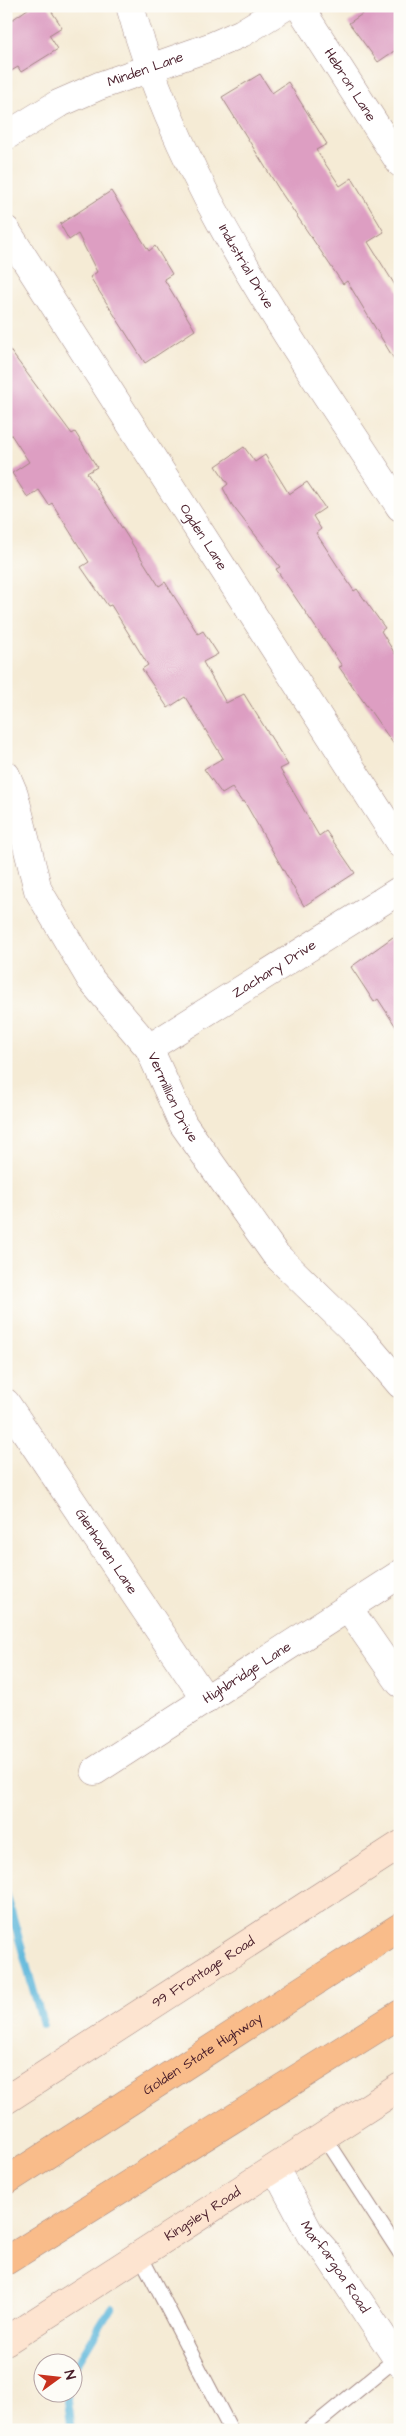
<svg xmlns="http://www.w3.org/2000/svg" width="406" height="2436" font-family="'Architects Daughter',sans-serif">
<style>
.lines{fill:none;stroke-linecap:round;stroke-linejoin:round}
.stream{stroke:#5cb6da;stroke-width:8}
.building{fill:#dd9ec2}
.lane-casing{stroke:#a08580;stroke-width:16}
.street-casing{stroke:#a08580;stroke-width:29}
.secondary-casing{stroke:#a08580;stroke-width:29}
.highway-casing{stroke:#a08580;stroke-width:29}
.lane{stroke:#fff;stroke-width:14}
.street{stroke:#fff;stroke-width:28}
.secondary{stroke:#fde4d0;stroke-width:28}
.highway{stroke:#f9bc8a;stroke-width:28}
.labels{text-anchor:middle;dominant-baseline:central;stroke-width:4.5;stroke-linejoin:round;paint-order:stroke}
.street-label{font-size:14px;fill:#4a1f2b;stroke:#fdfcf7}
</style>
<rect width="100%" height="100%" fill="#fdfcf7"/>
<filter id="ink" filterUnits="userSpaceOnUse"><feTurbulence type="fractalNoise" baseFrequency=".02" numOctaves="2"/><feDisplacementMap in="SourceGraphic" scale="10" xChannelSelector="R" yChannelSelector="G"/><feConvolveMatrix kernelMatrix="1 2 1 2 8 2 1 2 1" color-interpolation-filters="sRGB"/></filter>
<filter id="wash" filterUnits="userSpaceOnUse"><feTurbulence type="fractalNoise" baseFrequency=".0096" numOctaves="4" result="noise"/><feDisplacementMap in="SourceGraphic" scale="20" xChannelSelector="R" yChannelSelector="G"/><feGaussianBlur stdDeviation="1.12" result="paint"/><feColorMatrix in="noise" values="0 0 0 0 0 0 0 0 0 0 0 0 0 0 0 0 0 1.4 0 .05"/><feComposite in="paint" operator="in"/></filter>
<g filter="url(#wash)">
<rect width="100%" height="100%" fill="#f5ebd5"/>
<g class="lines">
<path class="stream" d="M6,1893l37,131
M72,2372l39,-64
M67,2394l5,36"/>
</g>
<g id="blocks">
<path class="building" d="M32,6h16l14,21 -13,8 9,14 -37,23 -3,-5 -12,7v-50z
M374,6h26v41l-22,15 -29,-39z
M260,74l12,19 16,-11 39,62 -11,6 24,36 12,-8 32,54 -16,10 32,51v76l-53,-88 -4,3 -63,-93 -58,-94z
M111,191l38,60 6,-5 17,28 -8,5 31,51 -50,33 -55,-86 7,-5 -19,-38 -9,6 -9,-16z
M6,345l66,89 3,-2 22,35 -10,6 72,113 6,-4 33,52 5,-3 15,23 -15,8 23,41 18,-9 44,71 -8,4 39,67 7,-5 29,42 -51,33 -60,-105 -2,1 -10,-14 -10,6 -18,-25 19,-11 -38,-61 -17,11 -26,-39 6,-4 -37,-60 -3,1 -27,-39 8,-5 -37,-59 -3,2 -10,-15 -11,8 -16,-25 17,-11 -23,-35z
M244,447l11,15 10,-7 24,39 18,-12 18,26 -12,8 8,13 -5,4 38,58 3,-2 28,39 -4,3 19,31v91l-61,-86 3,-1 -66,-97 4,-2 -48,-62 -9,-17 5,-4 -12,-18z
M400,932v101l-22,-34 -4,3 -23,-35z"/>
</g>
</g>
<g filter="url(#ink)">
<use href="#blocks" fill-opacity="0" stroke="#a08580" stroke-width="1"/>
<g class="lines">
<g class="lane-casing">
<path id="lane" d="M324,2136l76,117
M140,2255l91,175
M309,2430l88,-72"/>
</g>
<g class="street-casing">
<g id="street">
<path id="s1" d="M130,6c51,186 167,342 270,501"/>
<path id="s2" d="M299,6l101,157"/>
<path id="s3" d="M6,136l52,-32 41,-18 111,-39 32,-14 44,-27"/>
<path id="s4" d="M6,230l394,614"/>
<path id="s5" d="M6,775l8,19 24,96 53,90 58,68 34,76 92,130 85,83 40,47"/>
<path id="s6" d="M149,1048l251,-158"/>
<path id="s7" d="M6,1403l200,297"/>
<path d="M348,1608l52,75"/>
<path id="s8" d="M95,1771l305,-197"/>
<path id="s9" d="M275,2168l35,66 17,19 73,110"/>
</g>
</g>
<g class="secondary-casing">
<g id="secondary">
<path id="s10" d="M6,2100l394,-255"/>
<path id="s11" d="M6,2341l394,-254"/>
</g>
</g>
<g class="highway-casing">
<g id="highway">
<path id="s12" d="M6,2181l394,-254"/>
<path d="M6,2261l394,-247"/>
</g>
</g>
<use href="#lane" class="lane"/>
<use href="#street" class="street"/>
<use href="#secondary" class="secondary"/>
<use href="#highway" class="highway"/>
</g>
</g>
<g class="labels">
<g class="street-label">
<text stroke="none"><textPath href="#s3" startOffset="155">Minden Lane</textPath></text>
<text stroke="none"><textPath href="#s2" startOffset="94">Hebron Lane</textPath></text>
<text stroke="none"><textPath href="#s1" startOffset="286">Industrial Drive</textPath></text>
<text stroke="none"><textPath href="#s4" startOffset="365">Ogden Lane</textPath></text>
<text stroke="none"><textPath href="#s6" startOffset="148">Zachary Drive</textPath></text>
<text stroke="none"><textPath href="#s5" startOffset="368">Vermillion Drive</textPath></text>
<text stroke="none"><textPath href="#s7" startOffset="179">Glenhaven Lane</textPath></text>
<text stroke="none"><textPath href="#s8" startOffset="181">Highbridge Lane</textPath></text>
<text stroke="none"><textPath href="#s10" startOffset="235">99 Frontage Road</textPath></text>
<text stroke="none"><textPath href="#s12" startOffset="234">Golden State Highway</textPath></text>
<text stroke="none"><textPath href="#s11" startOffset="234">Kingsley Road</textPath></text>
<text stroke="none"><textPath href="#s9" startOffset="116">Marfargoa Road</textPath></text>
</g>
</g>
<rect width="406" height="2436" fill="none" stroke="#fdfcf7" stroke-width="25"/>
<g transform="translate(58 2378) rotate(75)"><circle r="24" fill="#fdfcf7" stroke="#b5a4a5"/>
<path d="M0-4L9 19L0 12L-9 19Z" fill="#c8321e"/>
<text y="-8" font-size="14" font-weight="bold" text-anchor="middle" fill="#4a1f2b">N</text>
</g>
</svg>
